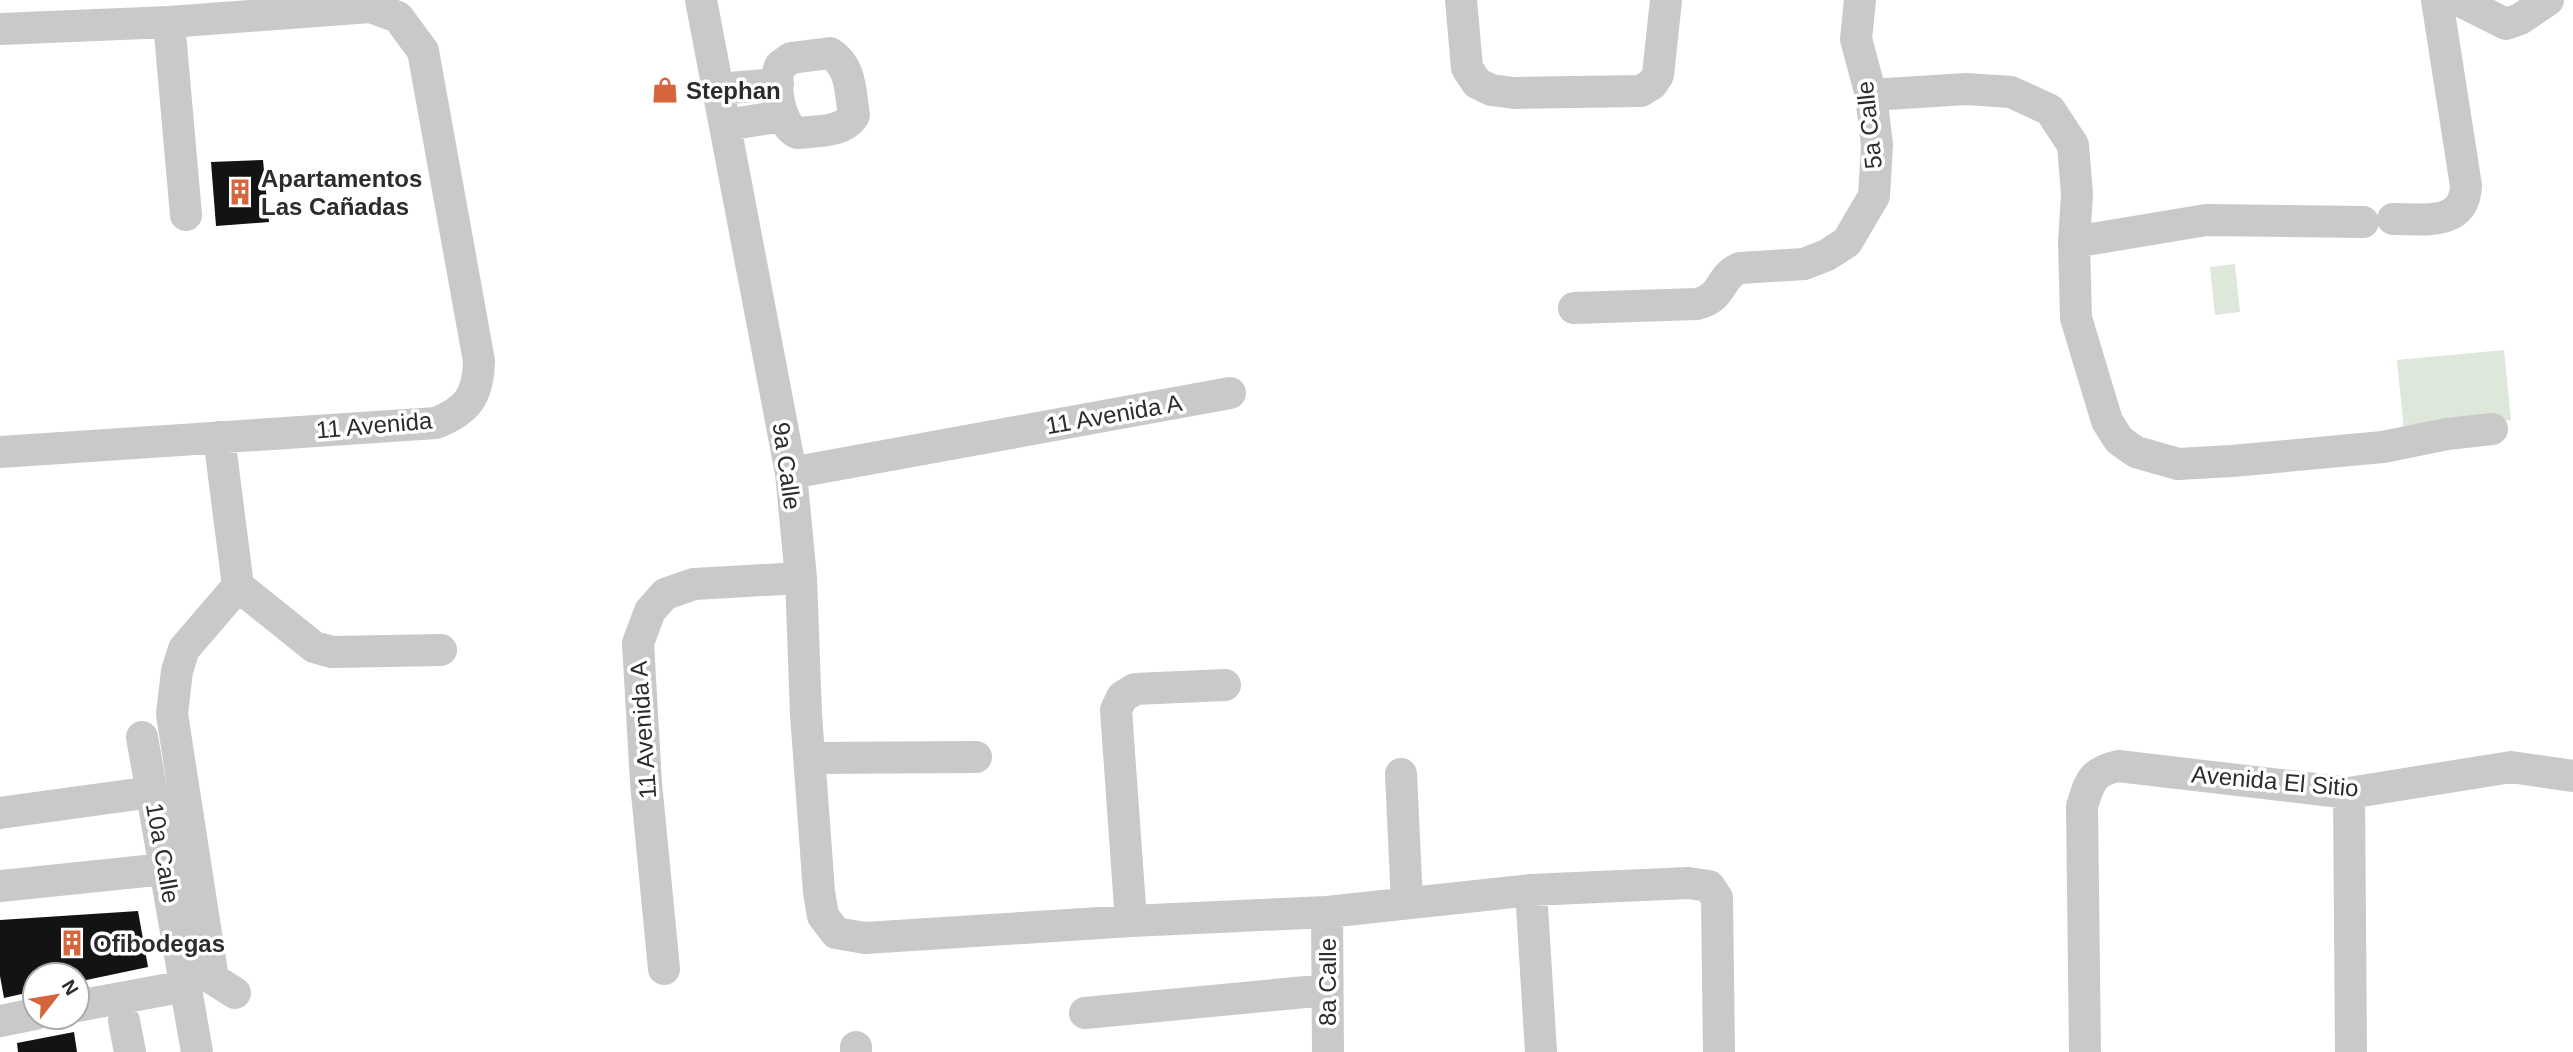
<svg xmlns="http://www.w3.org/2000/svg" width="2573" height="1052" font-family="Arial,sans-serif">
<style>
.garden{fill:#dde8da}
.building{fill:#131313}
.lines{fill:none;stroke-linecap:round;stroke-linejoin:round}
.minor{stroke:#c9c9c9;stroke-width:32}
.labels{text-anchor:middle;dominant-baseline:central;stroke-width:7;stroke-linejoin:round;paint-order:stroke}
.poi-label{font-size:24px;font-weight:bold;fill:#2c2c2c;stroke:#fff;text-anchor:start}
.street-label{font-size:24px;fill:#2c2c2c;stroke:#fff}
</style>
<rect width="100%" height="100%" fill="#fff"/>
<path class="garden" d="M2235,264l5,48 -25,3 -5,-48z
M2504,350l7,70 -107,11 -7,-71z"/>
<path class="building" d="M263,160l6,62 -53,4 -5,-64z
M138,911l10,56 -71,15v-7h-42v16l-31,7 -4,-22v-56z
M74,1032l3,20h-59l-1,-9z"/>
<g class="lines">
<path class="minor" d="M701,0l90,473 10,105 5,136 13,178 4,24 13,17 29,5 266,-17 196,-9 204,-22 157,-7 21,3 8,12 2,154
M1461,0l6,68 10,15 14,7 23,3 127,-2 11,-7 6,-9 8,-75
M2458,0l48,24 14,-5 28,-19
M169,22l17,193
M0,29l169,-7 201,-15 28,10 25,34 56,310c-1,35 -11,49 -43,62l-436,29
M830,53c22,14 20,39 24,62 -10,18 -39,16 -57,18 -18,-9 -24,-49 -17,-67l11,-8z
M718,89l60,-5
M1871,95l95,-6 45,3 39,18 23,35 4,49 -3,48 2,76 31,103 12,19 17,12 42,12 54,-3 151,-14 64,-13 45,-5
M725,125l58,-9
M2393,219c30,0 71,8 73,-33l-29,-186
M2074,242l132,-22 157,2
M1574,308l123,-4c28,-7 21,-27 43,-36l64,-4 23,-9 20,-13 27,-46 3,-51 -6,-50 -15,-56 4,-39
M219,437l19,149 76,61 18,5 109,-2
M791,473l439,-80
M142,737l55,315
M809,758l167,-1
M1401,774l6,129
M2349,793l2,259
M0,813l152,-21
M0,886l165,-17
M1531,890l10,162
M1327,912l1,140
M1131,921l-15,-211 6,-13 13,-8 90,-4
M664,969l-18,-186 -8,-140 12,-32 15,-17 29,-10 107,-6
M235,993l-22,-14 -41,-265 5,-43 7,-22 54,-63
M77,1006l109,-20
M1085,1013l242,-23
M0,1021l35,-7
M124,1021l6,31
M856,1047v5
M2085,1052l-3,-246c8,-24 9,-34 36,-40l231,27 162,-26 62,9"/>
</g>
<defs>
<g id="shop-bare" transform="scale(2.1)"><path d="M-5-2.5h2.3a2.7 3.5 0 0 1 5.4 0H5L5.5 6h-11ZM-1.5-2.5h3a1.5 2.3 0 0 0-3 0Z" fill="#d5663c" stroke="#fff" stroke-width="2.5" paint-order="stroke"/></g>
<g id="building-bare" transform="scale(2.1)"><path d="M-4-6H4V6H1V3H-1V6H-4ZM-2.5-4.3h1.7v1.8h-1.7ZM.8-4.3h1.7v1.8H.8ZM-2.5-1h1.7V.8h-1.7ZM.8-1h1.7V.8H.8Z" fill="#d5663c" stroke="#fff" stroke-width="2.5" paint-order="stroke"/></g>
</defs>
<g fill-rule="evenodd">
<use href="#shop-bare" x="665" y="90"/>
<use href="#building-bare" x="240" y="192"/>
<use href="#building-bare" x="72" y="943"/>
</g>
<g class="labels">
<g class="poi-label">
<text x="686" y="90">Stephan</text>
<text x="261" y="178">Apartamentos<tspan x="261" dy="28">Las Cañadas</tspan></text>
<text x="93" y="943">Ofibodegas</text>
</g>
<g class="street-label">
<text transform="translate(1869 125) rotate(-96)">5a Calle</text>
<text transform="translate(1114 414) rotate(-10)">11 Avenida A</text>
<text transform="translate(374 425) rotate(-5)">11 Avenida</text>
<text transform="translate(787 466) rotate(82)">9a Calle</text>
<text transform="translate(643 730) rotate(-94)">11 Avenida A</text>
<text transform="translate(2275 781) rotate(5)">Avenida El Sitio</text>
<text transform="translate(163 853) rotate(80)">10a Calle</text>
<text transform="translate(1327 982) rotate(-90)">8a Calle</text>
</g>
</g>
<g transform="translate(56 996) rotate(59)"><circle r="33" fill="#ffffff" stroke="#ababab" stroke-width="2"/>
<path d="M0-5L12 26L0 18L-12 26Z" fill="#d5663c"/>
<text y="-10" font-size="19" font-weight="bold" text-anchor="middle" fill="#2c2c2c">N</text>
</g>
</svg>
